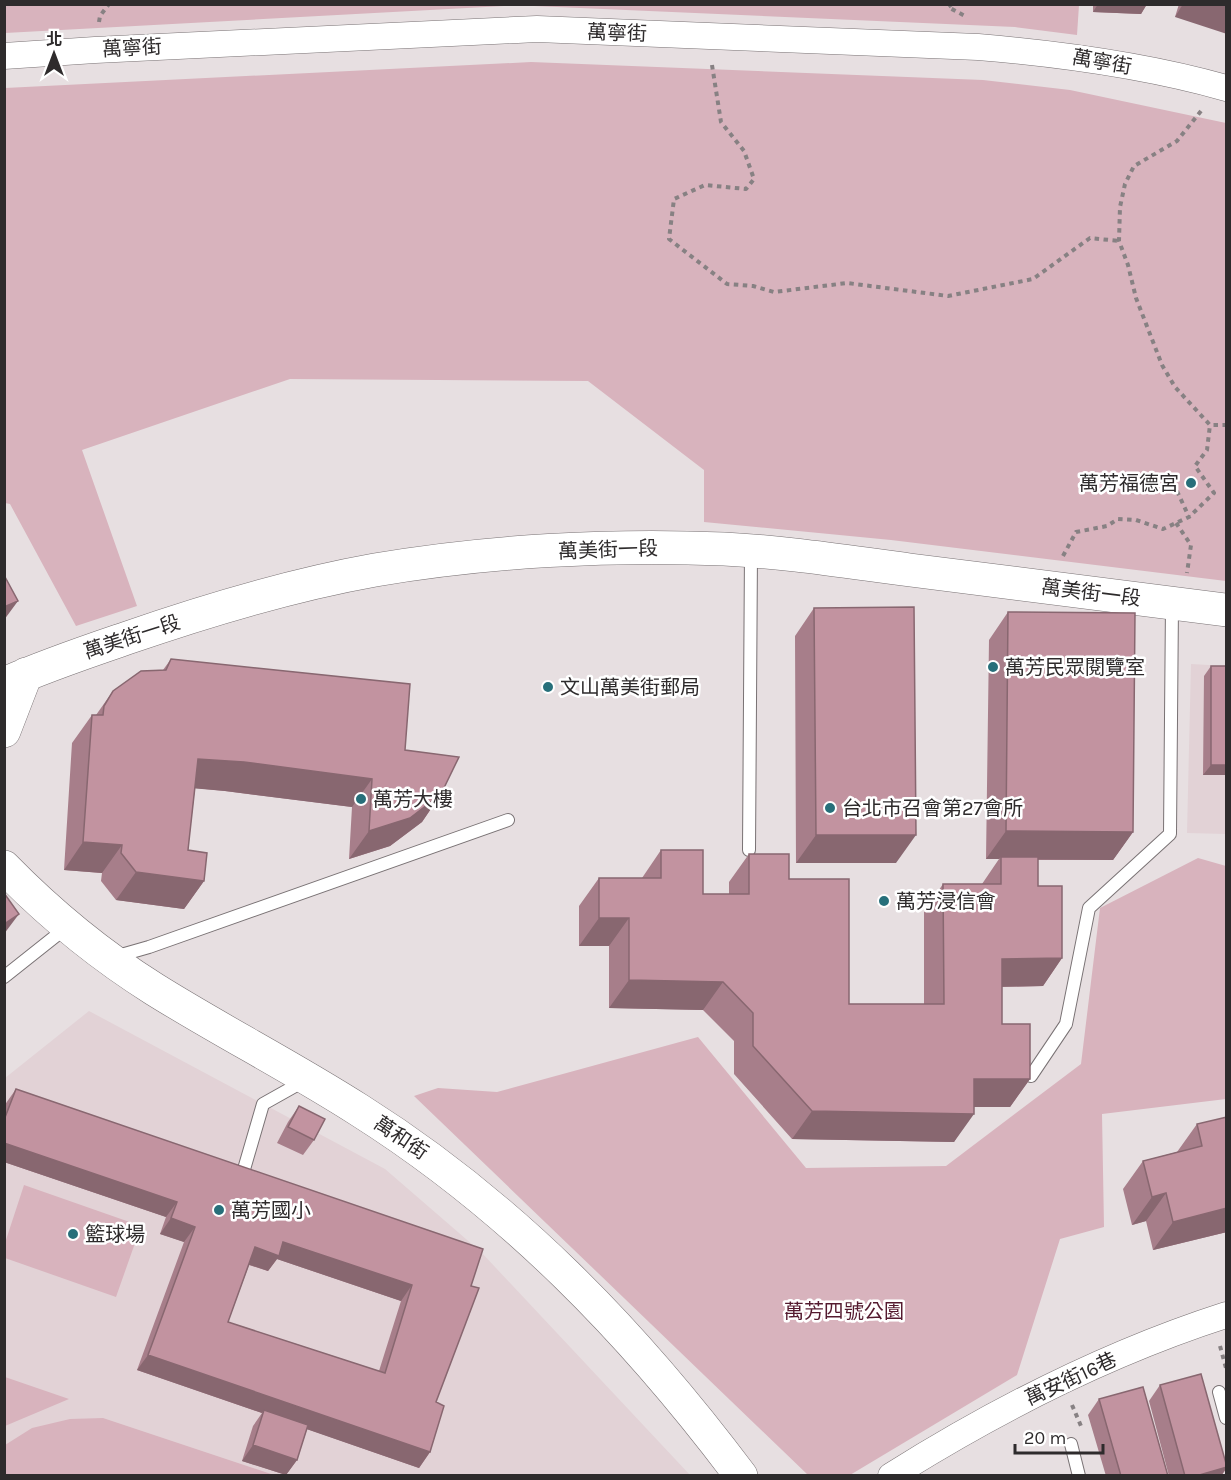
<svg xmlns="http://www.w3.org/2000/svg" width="1231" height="1480" font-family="Karla,'Noto Sans TC',sans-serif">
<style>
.built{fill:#e2d2d6}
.green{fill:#d8b3bd}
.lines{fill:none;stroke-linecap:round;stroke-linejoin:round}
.lane-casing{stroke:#797274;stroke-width:14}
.street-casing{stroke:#797274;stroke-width:27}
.secondary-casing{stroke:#797274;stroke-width:34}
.path{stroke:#878183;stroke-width:4;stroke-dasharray:4.5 4.5;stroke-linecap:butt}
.lane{stroke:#fff;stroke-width:12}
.street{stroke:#fff;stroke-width:26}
.secondary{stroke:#fff;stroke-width:33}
.wall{fill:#a77e8a;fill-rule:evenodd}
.shaded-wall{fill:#886770}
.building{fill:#c293a0;stroke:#886770;stroke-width:1.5;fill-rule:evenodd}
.poi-dot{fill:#276f7a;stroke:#fff;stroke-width:2}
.labels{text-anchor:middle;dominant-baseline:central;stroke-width:5;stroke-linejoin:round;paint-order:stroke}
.street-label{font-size:20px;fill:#2e2b2c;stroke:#fff}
.poi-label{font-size:20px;fill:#2e2b2c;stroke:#fff;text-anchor:start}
.park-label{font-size:20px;fill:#541a2f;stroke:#fff}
</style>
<rect width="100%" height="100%" fill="#e7dfe1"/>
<path class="built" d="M1191,664l35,2v168l-39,-1z
M89,1011l296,158 96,83 209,223 -685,1v-398z"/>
<path class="green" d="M5,4h1074v1l-2,30 -62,-8 -481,-21h-30l-499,27z
M531,62l452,18 87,10 156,33v458l-335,-41 -187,-18v-52l-116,-89 -298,-2 -208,71 55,156 -61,20 -66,-122 -5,-1v-415z
M1198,858l28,8v233l-124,15 2,113 -44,12 -43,136 -167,100h-42l-394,-379 24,-8 59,4 201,-55 108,131 140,-2 135,-102 19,-156z
M24,1185l117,41 -25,71 -111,-39v-15z
M5,1377l64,22 -64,27z
M103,1418l171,57h-269v-30l27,-17 38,-9z"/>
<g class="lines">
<g class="lane-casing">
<path id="lane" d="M749,850l2,-298
M114,957l35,-10 359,-127
M4,977l63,-50
M1031,1076l35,-52 23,-116 81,-74 2,-230
M240,1183l23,-79 41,-23
M1219,1392l7,26
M1071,1444l8,32"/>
</g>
<g class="street-casing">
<path id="street" d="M4,56l91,-6 442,-21 441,18c84,7 167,18 248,41
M891,1476c105,-66 217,-123 335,-161"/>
</g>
<g class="secondary-casing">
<path id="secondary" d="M4,684c40,-18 82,-32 123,-46 81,-28 164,-53 248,-68 111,-19 236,-26 349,-21 62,3 124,13 186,21 106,14 211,27 316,40
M4,731l22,-57
M4,867c45,46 96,88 150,122 67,42 138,78 205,121 152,96 274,222 382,366"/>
</g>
<path class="path" d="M952,4l-4,3 19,10
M99,22l1,-6 9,-12
M712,65l9,57 23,29 10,28 -8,10 -41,-4 -31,14 -5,40 58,45 26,2 21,6 73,-9 101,13 85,-17 57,-41 29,3
M1201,111l-24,30 -43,25 -9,18 -5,23 -1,34 9,24 8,33 26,67 13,22 35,38h16
M1177,491l12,26
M1176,523l15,22 -4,28
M1063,556l13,-24 31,-6 11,-7 18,1 27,9 26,-12 25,-24 -19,-27 12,-16 3,-25
M1220,1346l6,22
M1072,1405l9,21"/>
<use href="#lane" class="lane"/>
<use href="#street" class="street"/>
<use href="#secondary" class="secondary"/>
</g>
<path class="wall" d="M1093,4h54l-6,10 -48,-2z
M1179,4h48l-52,13z
M814,608l82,255h-100l-1,-227z
M1008,612l125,220 -20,28h-75v26l24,72 -19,28 -41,1v37l28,55 -20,28h-36l-20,35 -162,-3 -58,-65v-33l-31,-31 -94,-2v-62h-30v-40l20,-28h43l19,-28 42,44h26v-12l20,-28 40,25 60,125h75v-92l19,-28h39l17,-25h-13l3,-219z
M171,659l234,91 36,44 -19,28 -32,24 -41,13 3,-52 -127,-16 -30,-3 -7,62 16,31 -20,28 -68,-9 -15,-19 1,-8 -38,-3 8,-127 20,-28h4l17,-24 50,-21z
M1211,666l16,109h-24l1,-99z
M16,1089l455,197 -35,116 -6,50 -11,16 -112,-39 -10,31 -11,15 -44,-14 11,-35 9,-13 -125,-43 47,-128 -24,-8 6,-17 -162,-55v-56zM277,1259l124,42 -22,70 -151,-49 21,-57 19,6z
M299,1106l15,34 -11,15 -26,-12 11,-21z
M1197,1124l30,108 -74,18 -7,-29 -14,4 -9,-36 20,-28 34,-9z
M1160,1385l67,80v3l-6,8h-52l-20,-75z
M1099,1399l69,77h-62l-18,-61z"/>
<path class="shaded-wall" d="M1098,4h49l-6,10 -48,-2z
M1183,4h44v30l-52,-17z
M18,601l-14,19v-13z
M198,759l46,3 128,17 -20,28 -127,-16 -46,-4z
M1211,765h16v10h-24z
M441,794l-19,28 -32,24 -41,13 20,-28z
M1006,831l127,1 -20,28 -112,-1v-2l-2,2h-13z
M816,835h100l-20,28h-100z
M83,842l39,3 -20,28 -38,-3z
M136,872l68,9 -20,28 -68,-9z
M19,914l-15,20v-10z
M599,918h30l-20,28h-30z
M1062,958l-19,28 -60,1 19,-28z
M629,980l94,2 -20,28 -94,-2z
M974,1079h56l-20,28h-56z
M812,1111l162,3 -20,28 -162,-3z
M4,1143l173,59 -11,15 -162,-55z
M1166,1193l-20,28 -14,4 20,-28z
M1227,1208v24l-74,18 20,-28z
M171,1218l24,9 -11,15 -24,-8z
M283,1242l129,43 -11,16 -124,-42 -9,12 -24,-8 11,-16z
M148,1355l282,97 -11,16 -156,-54 1,-4 -2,3 -125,-43z
M253,1445l44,15 -11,15 -44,-14z
M1227,1467l-6,9h-25z"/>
<path class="building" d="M4,575l14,26 -14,6z
M914,607l2,228h-100l-2,-227z
M1008,612l127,1 -2,219 -127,-1z
M171,659l239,25 -5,66 54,7 -18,37 -31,24 -41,13 3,-52 -128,-17 -46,-3 -10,91 19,3 -3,28 -68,-9 -15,-19 1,-8 -39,-3 9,-127h11l1,-9 9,-15 28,-20 25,-1z
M1211,666h16v99h-16z
M661,850h42v44h46v-40h40v25h60v125h95l-1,-120h58v-27h37v29h24v72l-60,1v65h28v55h-56v35l-162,-3 -59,-65v-33l-30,-31 -94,-2v-62h-30v-40h62z
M4,893l15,21 -15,10z
M16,1089l467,160 -12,37 8,2 -43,114 8,4 -14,46 -282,-97 47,-128 -24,-9 6,-16 -173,-59v-23zM283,1242l129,43 -27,88 -157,-51 27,-75 24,9z
M299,1106l26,13 -11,21 -26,-13z
M1227,1117v91l-54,14 -7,-29 -14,4 -9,-36 59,-15 -5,-22z
M1201,1374l26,93 -31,9h-11l-25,-91z
M1143,1387l25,89h-47l-22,-77z
M264,1410l44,15 -11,35 -44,-15z"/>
<g class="poi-dot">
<circle cx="1191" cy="483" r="6"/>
<circle cx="993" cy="667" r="6"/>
<circle cx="548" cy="687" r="6"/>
<circle cx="361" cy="799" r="6"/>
<circle cx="830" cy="808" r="6"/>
<circle cx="884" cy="901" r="6"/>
<circle cx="219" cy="1210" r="6"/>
<circle cx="73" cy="1234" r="6"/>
</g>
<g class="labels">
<g class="street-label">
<text transform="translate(617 33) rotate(2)">萬寧街</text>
<text transform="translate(132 48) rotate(-3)">萬寧街</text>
<text transform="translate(1102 62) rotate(10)">萬寧街</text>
<text transform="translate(608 550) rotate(-2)">萬美街一段</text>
<text transform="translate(1091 593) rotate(7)">萬美街一段</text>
<text transform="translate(132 637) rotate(-18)">萬美街一段</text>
<text transform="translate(401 1138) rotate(34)">萬和街</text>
<text transform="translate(1071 1379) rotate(-25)">萬安街16巷</text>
</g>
<g class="poi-label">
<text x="1179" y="483" text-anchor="end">萬芳福德宮</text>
<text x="1005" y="667">萬芳民眾閱覽室</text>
<text x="560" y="687">文山萬美街郵局</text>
<text x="373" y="799">萬芳大樓</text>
<text x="842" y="808">台北市召會第27會所</text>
<text x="896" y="901">萬芳浸信會</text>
<text x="231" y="1210">萬芳國小</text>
<text x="85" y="1234">籃球場</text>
</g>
<g class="park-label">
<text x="844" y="1311">萬芳四號公園</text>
</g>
</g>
<rect width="1231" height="1480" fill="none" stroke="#2e2b2c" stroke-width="12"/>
<g transform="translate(54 54)" stroke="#ffffff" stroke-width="4.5" paint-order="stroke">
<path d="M0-4.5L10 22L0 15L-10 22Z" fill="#2e2b2c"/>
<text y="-9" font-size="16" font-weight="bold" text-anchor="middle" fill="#2e2b2c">北</text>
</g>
<path d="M1015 1444v9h88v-9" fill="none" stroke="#2e2b2c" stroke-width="3"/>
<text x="1024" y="1444" font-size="18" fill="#2e2b2c" stroke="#ffffff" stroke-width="4.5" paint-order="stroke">20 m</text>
</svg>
